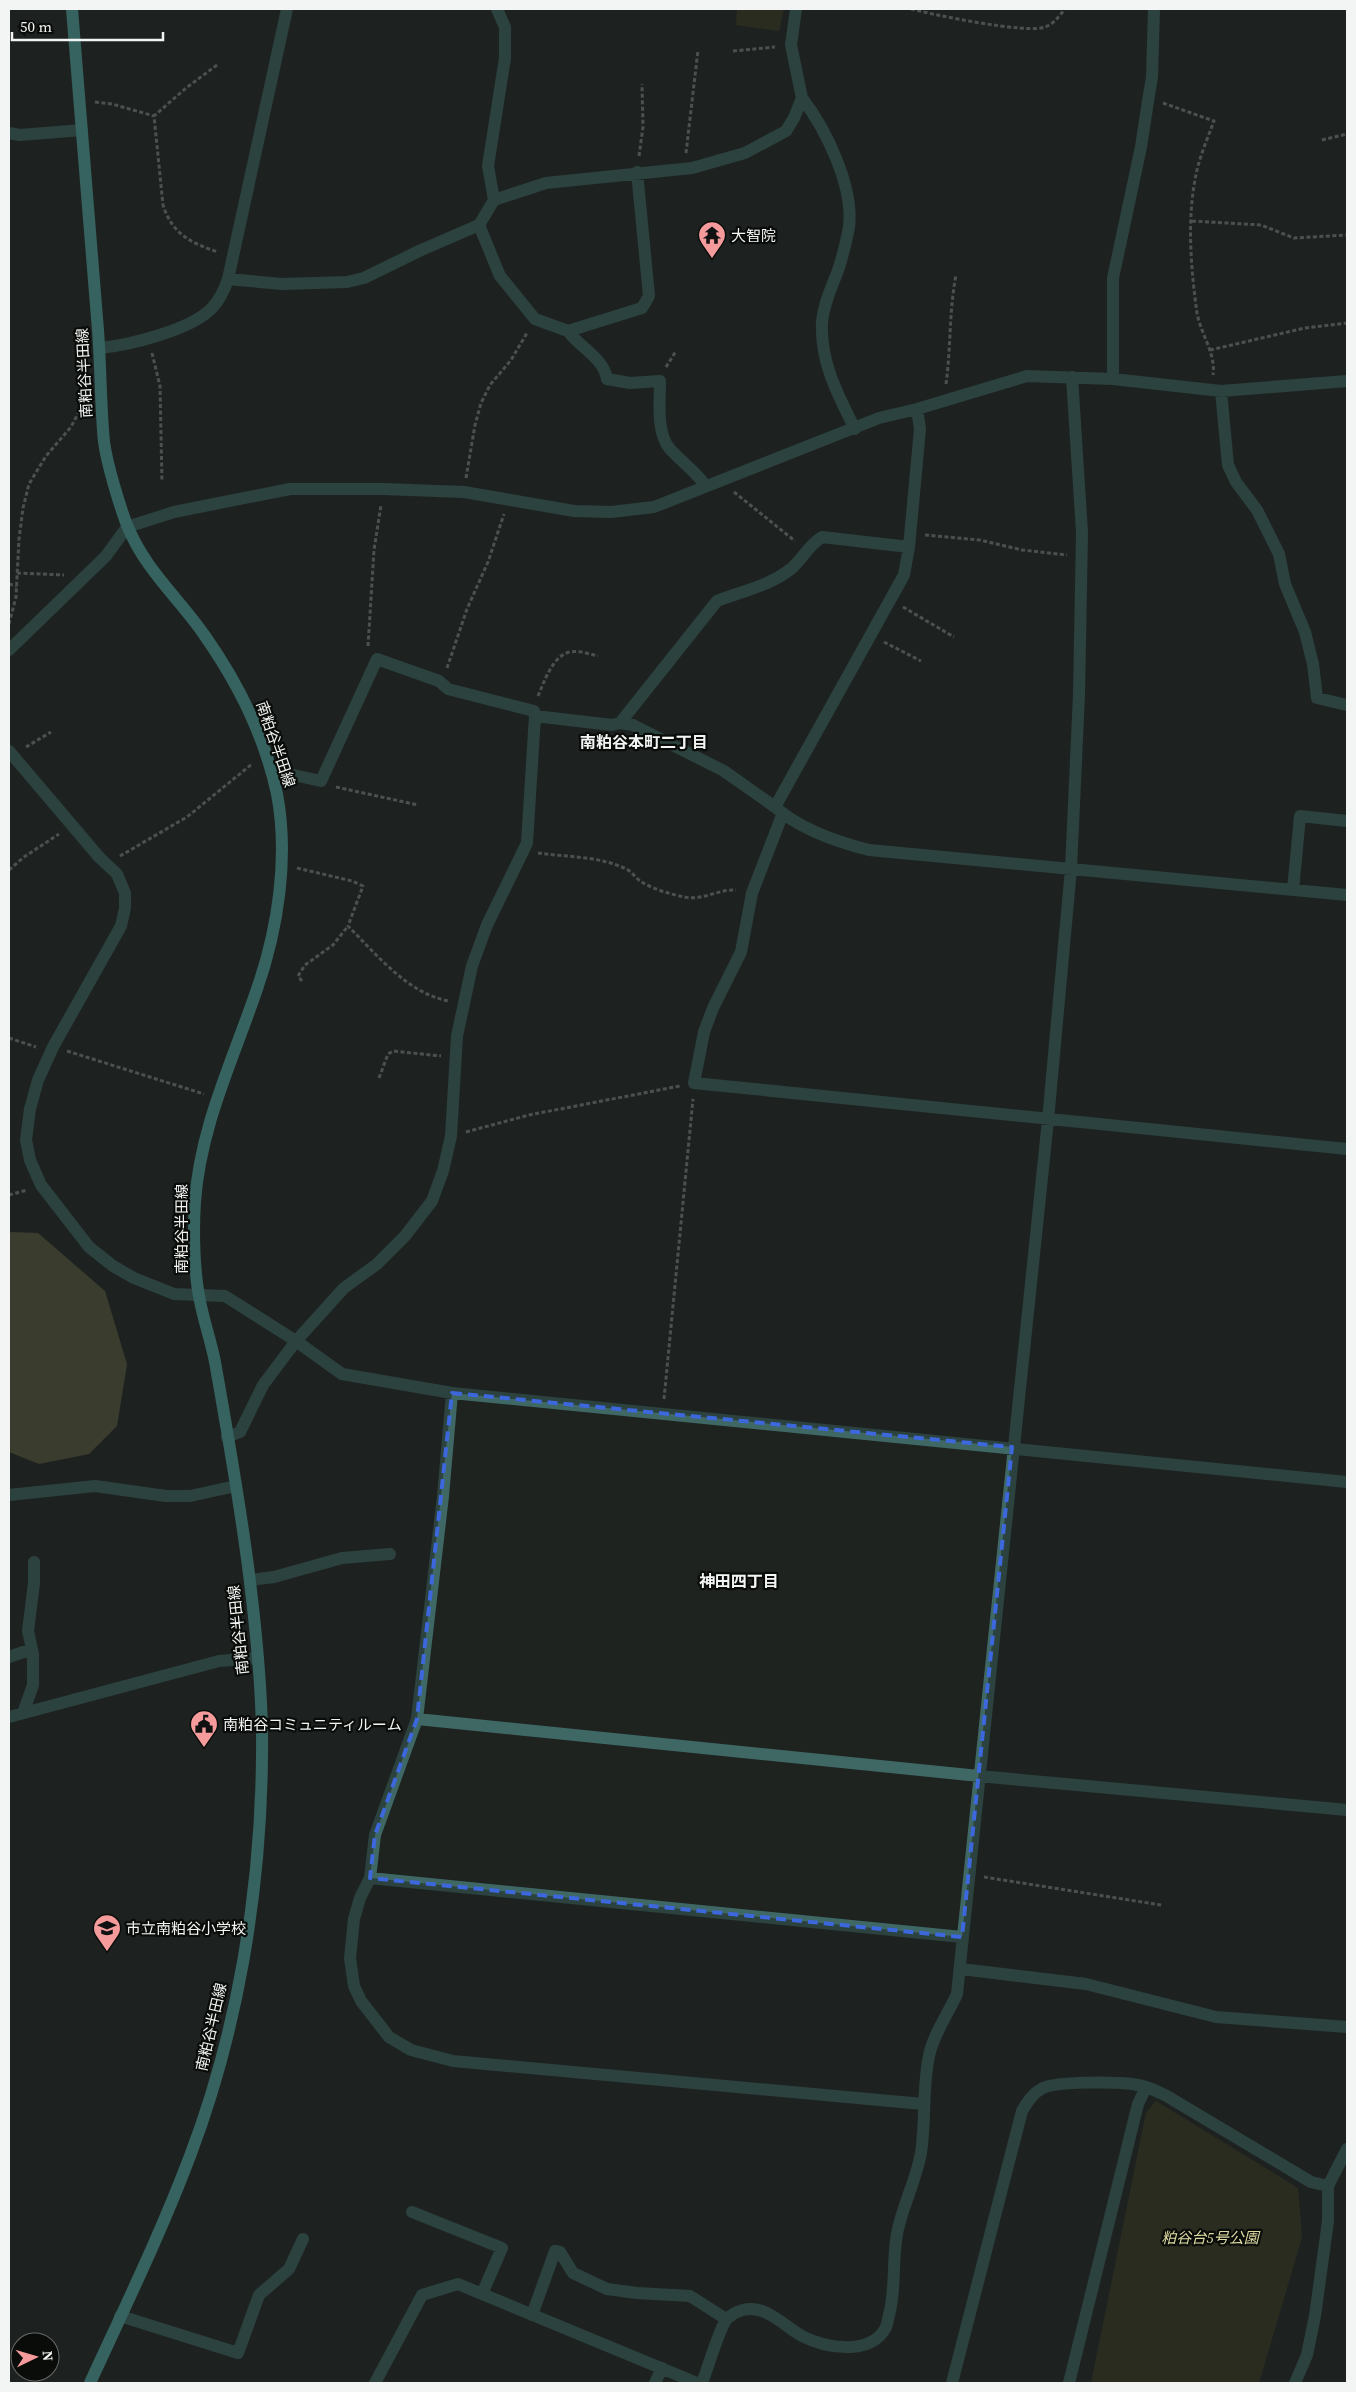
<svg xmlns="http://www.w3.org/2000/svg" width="1356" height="2392" font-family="'Source Serif 4','Noto Sans JP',serif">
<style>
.green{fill:#3b391e}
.forest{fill:#5d5c3f}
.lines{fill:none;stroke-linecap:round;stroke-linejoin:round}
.path{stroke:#858986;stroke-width:3;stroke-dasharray:4 2.5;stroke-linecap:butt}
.minor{stroke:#3f6865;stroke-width:12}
.major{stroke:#54b0aa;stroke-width:12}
.marked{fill:none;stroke:#3d67dc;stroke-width:4;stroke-dasharray:10 6;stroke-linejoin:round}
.labels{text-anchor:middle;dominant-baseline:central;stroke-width:4.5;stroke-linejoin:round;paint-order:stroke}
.poi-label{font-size:15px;fill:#f2f5f3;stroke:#0a0c0a;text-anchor:start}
.street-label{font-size:15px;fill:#f2f5f3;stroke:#0a0c0a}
.park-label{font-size:15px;font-style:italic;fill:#dedaa2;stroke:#0a0c0a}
.neighbourhood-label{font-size:16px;font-weight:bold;fill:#f2f5f3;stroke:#0a0c0a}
</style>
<rect width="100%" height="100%" fill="#1e2320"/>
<path class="green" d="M737,9h47l-5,22 -43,-6z
M1156,2101l142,87 4,49 -43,146h-168l55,-270z"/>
<path class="forest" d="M9,1232l29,1 67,58 22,73 -10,62 -28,28 -50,10 -30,-12z"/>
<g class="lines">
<path class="path" d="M911,9c24,6 115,25 134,18 9,-3 14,-11 20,-18
M733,51l42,-4
M217,65l-31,23 -32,28 9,89c9,29 28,38 55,47
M95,102l17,2 42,12
M1163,103l51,18c-7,19 -16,39 -19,59 -8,42 -4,90 2,133 4,22 19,40 16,62
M1322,140l25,-6
M686,153l12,-103
M639,156l4,-29 -1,-43
M1192,221l69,4 33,13 53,-3
M1210,350l95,-22 42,-5
M152,353l8,33 2,96
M666,367l10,-16
M946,384c5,-36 3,-73 10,-109
M466,478l9,-53 6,-22 9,-18 21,-25 16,-27
M734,492l61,49
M925,535l55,5 42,10 45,5
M17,573l47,2
M9,584l8,2
M903,607l51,30
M9,624l7,-27 3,-58 4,-31 6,-24 17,-28 25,-29 15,-29
M884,642l37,19
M368,646l6,-96 7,-45
M447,668l20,-59 21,-47 16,-48
M538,696c6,-14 15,-41 32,-44 9,-2 19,2 28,4
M26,747l25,-15
M336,787l82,18
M538,853c28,4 62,3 88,16 5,2 9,8 14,12 12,8 30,13 44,16 19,4 34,-8 52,-7
M120,856l67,-39 65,-53
M297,868l55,13 11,5 -15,40c28,28 60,68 101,75
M9,870l15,-13 35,-23
M302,981l-4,-5 7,-11 28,-20 15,-19
M9,1038l27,9
M67,1051l137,43
M379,1078l9,-24 5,-3 48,5
M466,1132l63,-17 151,-29
M9,1195l18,-5
M664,1399l29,-300
M984,1877l177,28"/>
<path class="minor" d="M802,98c24,31 52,89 47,129 -2,11 -5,23 -8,34 -6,21 -17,38 -19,61 -2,40 16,73 33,107
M9,133l11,2 62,-5
M637,172l12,124 -7,12 -74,23c11,16 36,27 39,48l23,4 30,-2c0,20 -4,52 10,68 12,13 25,22 36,37
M494,200l52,-17 146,-15 53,-15 41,-22 8,-13 8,-20 -11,-53 5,-36
M479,225l21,51 35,43 33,12
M228,279l54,5 65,-2 17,-4 55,-27 60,-26 15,-25 -6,-34 17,-108v-31l-8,-18
M100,348c30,-3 90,-18 111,-39 9,-9 13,-18 17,-30l59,-270
M1113,379v-101l28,-131 7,-46 4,-24 2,-68
M1221,391l7,74 8,17 21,28 22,44 6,30 20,48 8,32 4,34 30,7
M917,409l3,20 -11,118 -5,28 -129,232c25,22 62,35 94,43l478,45
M9,650l97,-94 21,-29 47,-15 116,-23h93l81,3 110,19 37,1 43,-5 225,-89 38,-9 110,-33 86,3 108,12 126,-10
M535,716l77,9 8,-2 97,-122c25,-10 53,-15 75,-33 12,-11 15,-21 30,-31l87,10
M620,723l13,2 91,46 51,36
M9,751l90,106 18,17 8,19v15l-4,18 -68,121 -15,33 -8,29 -4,31 4,20 11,25 48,62 24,19 21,12 40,16 51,2 71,45 46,33 110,19 895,89
M783,813l-31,80 -11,59 -28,56 -9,24 -10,51 653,66
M1293,890l7,-74 47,5
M452,1393l-9,103 -26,223 -42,116 -5,43 -10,20 -6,21 -4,39 4,28 7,15 28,36 22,13 42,11 470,43
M227,1437l13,-5 23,-47 33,-44 48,-53 33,-24 28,-28 27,-35 11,-30 8,-35 6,-100 15,-70 15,-41 40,-82 8,-127 -1,-5 -86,-22 -9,-8 -62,-22 -56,122 -50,-11
M9,1495l86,-9 71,10h24l46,-10
M250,1580l24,-3 68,-19 48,-4
M9,1657l23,-8
M23,1713l10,-28v-31l-5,-23 6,-48v-21
M9,1717l210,-56 39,-3
M417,1719l562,57 368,34
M370,1878l592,59
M961,1969l125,15 130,33 131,10
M412,2212l90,36 -20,46
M532,2315l23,-64 5,1 13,21 34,16 30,4 53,3 36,23
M120,2316l118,37 21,-58 30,-26 14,-30
M375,2383l47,-88 36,-11 239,99
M655,2383l7,-15
M702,2383c6,-15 16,-51 24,-63 2,-3 6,-5 9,-7 26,-14 46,11 67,23 23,12 67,20 83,-7 3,-5 3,-12 5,-18 6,-27 2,-57 8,-82 6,-26 18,-49 23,-76 5,-32 1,-64 8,-97 3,-19 20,-44 28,-62l91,-874 23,-251 8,-174 3,-163 -10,-155
M952,2383l70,-272c6,-10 11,-18 21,-23 15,-7 71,-6 89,-4 12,1 22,6 33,11l146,87 17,4
M1069,2383l69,-279 8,-17
M1295,2383l12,-28 8,-39 13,-95v-35l19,-37"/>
<path class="major" d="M72,9c8,103 17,206 25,309 4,41 3,83 7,124 3,22 15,62 23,83 18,45 52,73 78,111 33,47 60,102 72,158 12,63 1,135 -20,195 -24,71 -57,138 -62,213 -2,30 -1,71 5,99 4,21 11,40 15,61 13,73 26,146 35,220 7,57 13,116 12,173 -1,135 -24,275 -72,401 -29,77 -66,153 -100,227"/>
</g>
<path d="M0 0H1356V2392H0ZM452,1393l560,54 -50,490 -592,-59 5,-43 42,-116z" fill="#1e2320" fill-opacity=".55" fill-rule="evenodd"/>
<path class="marked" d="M452,1393l560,54 -50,490 -592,-59 5,-43 42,-116z"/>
<defs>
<g id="temple-pin" transform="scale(1.4375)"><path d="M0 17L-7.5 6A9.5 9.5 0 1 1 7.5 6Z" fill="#f59b9b" stroke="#0a0c0a"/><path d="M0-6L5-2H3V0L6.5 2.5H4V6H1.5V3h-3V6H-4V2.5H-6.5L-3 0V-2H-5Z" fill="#111"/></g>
<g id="civic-pin" transform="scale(1.4375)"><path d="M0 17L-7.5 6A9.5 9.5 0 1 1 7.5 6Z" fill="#f59b9b" stroke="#0a0c0a"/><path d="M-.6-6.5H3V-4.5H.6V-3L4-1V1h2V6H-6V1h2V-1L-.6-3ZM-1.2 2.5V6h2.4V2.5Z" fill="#111"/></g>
<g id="school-pin" transform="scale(1.4375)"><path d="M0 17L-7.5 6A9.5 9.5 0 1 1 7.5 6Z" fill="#f59b9b" stroke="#0a0c0a"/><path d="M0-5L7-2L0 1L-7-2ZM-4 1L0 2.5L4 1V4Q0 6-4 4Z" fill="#111"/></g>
</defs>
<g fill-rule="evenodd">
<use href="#temple-pin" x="712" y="235"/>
<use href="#civic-pin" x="204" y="1724"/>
<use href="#school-pin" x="107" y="1928"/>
</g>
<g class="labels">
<g class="poi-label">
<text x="731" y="235">大智院</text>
<text x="223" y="1724">南粕谷コミュニティルーム</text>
<text x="126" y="1928">市立南粕谷小学校</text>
</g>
<g class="street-label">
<text transform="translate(84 373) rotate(-93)">南粕谷半田線</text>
<text transform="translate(276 744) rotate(71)">南粕谷半田線</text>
<text transform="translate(181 1229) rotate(-90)">南粕谷半田線</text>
<text transform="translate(238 1630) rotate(-96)">南粕谷半田線</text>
<text transform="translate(211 2027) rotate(-77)">南粕谷半田線</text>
</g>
<g class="park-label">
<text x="1210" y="2237">粕谷台5号公園</text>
</g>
<g class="neighbourhood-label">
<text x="644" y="742">南粕谷本町二丁目</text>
<text x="739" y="1581">神田四丁目</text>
</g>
</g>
<rect width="1356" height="2392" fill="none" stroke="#f2f5f3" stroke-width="20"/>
<g transform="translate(35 2357) rotate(85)"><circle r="24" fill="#0a0c0a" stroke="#676967"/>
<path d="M0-4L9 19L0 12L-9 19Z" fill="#f59b9b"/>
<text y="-8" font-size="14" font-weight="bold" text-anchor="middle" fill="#f2f5f3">N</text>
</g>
<path d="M12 32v8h151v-8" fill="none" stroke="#f2f5f3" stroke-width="2.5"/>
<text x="20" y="32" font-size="15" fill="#f2f5f3" stroke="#0a0c0a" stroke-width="4" paint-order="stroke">50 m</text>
</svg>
